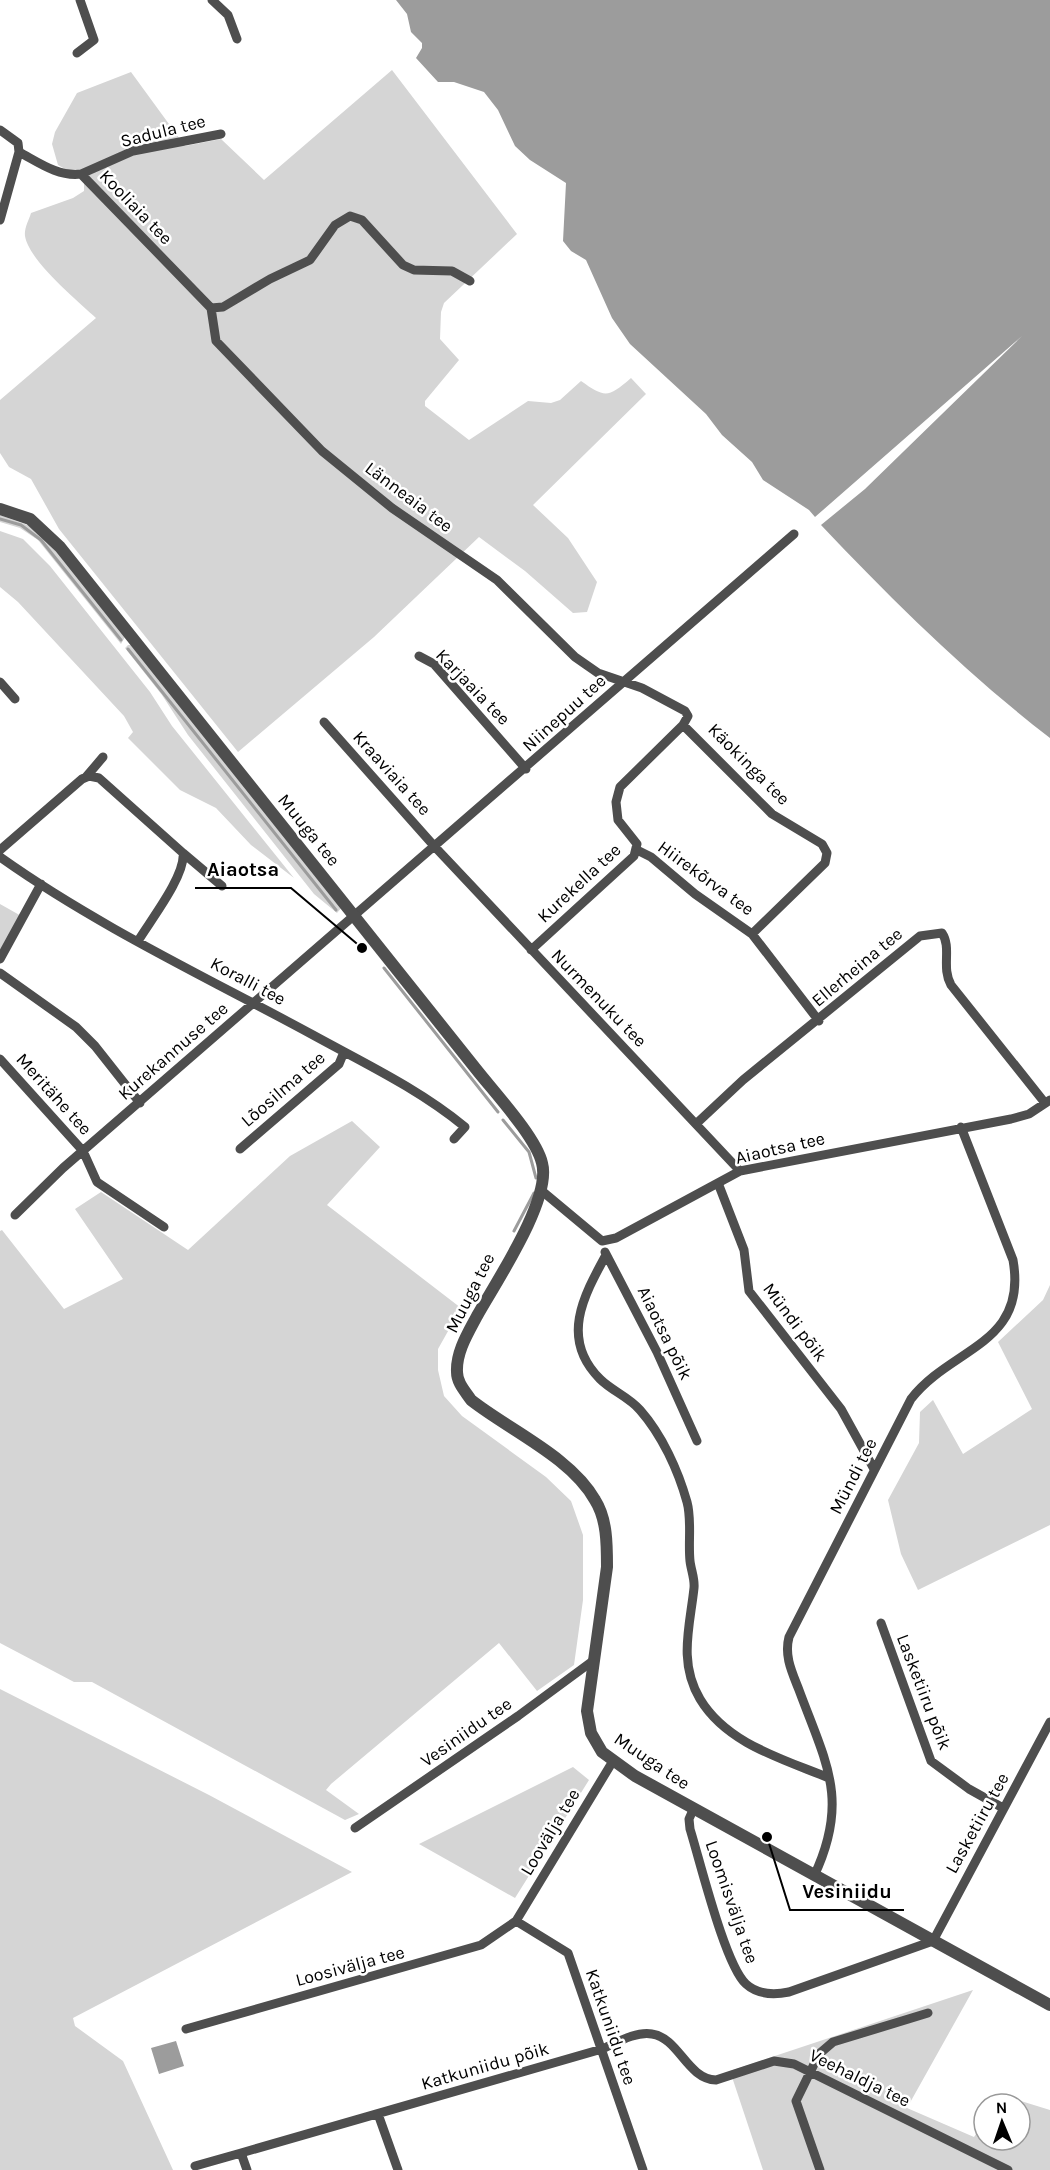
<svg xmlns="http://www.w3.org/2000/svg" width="1050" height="2170" font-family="Karla,sans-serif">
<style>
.green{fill:#d5d5d5}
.water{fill:#9c9c9c}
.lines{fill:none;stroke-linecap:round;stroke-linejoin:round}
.stream{stroke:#9c9c9c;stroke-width:3}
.minor{stroke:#4e4e4e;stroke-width:9}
.tertiary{stroke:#4e4e4e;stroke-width:12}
.labels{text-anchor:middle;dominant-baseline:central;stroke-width:5;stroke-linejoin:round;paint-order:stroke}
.street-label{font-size:18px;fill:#000;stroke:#fff}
.leader{fill:none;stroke:#000;stroke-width:2}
.callout-dot{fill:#000;stroke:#fff;stroke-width:2}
.callout-label{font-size:20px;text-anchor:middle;font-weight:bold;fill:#000;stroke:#fff;stroke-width:5;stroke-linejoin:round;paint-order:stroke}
</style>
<rect width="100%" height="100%" fill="#fff"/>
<path class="green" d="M392,70l125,164 -73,69 -3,9 -1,27 19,21 -34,41v5l44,34 59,-39 23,2 9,-3 21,-19c24,17 27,17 50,-3l15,16 -113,111 35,33 29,44 -10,30 -14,1 -48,-42 -46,-34 -105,100 -136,115 -179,-223 -28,-50 -22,-12 -9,-14v-53l96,-82c-18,-17 -67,-57 -71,-82 -1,-8 4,-16 6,-23l42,-15 11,-7v-11l-26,-15 -6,-21 3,-12 22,-39 54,-21 54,74 36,-7 43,41z
M0,515l30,11 29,28 66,83 -4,7 -83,-104 -18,-12 -20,-6z
M0,531l23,8 27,27 100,126 22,34 122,152 -43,-33 -35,-37 -36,-18 -52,-52 5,-6 -9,-16 -106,-114 -18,-15z
M128,645h3l211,262 -5,6 -23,-19 -126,-159 -26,-40 -37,-47z
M0,904l23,13 -23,43z
M352,1121l28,26 -53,58 134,103 -23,41v21l6,26 18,20 84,61 25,24 12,34v65l-9,65 -37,26 -38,-48 -168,141 -5,6 33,24 -14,6 -253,-138h-18l-74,-39v-412l2,-1 62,79 59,-30 -48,-70 26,-17 87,58 102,-94z
M1050,1285v240l-132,65 -17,-36 -13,-54 31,-57 1,-31 13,-12 30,54 69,-45 -34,-67 45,-42z
M0,1689l209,106 143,77 -279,146 2,8 48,35 50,109h-173z
M573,1767l16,13 -74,118 -96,-54z
M973,1990l-66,118 67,29 10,-15v18h36v-36h-24l6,-9 48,15v60h-287l-33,-99z"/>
<path class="water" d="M396,0h654v738c-83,-64 -157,-137 -229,-213l44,-36 157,-153 -207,181 -6,-7 -46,-30 -11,-18 -30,-27 -16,-21 -76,-70 -18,-26 -26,-58 -15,-9 -8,-10 3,-58 -36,-23 -15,-14 -17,-36 -14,-18 -30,-10h-16l-22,-24 6,-10v-5l-11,-11 -4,-18z
M176,2041l8,25 -25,8 -8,-26z"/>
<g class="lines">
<path class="stream" d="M0,519l21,6 20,15 80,100
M128,649l208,261
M384,968l114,144
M503,1120l26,32 7,26
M514,1231l20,-38"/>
<path class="minor" d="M212,0l16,15 9,24
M77,53l17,-13 -14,-40
M0,130l18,13 1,9c19,10 39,25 62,22l130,134
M81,174l52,-23 88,-17
M0,220l19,-68
M211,308l5,33 106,110 70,57 105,72 78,77 23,16 44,15 43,23 3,5 -5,9 89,89 50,30 5,9 -2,10 -73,71
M211,308l12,-1 47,-28 40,-19 25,-35 15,-9 12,4 41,45 11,5 38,1 18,10
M419,656l15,8 92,105
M0,682l15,17
M324,722l111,125 305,324
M86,777l17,-20
M0,850l82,-71 7,-3 10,2 84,75c3,22 -33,68 -45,88
M637,850l14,7 44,37 57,40 67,87
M183,853l39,33
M0,857c97,69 208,121 313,178 51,28 106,54 152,92l-11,12
M531,950l103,-94 3,-12 -19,-24 -2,-18 4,-15 63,-62
M0,959l41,-75
M0,973l76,54 19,19 45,57
M0,1059l83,92 14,31 67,45
M697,1123l46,-43 177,-144 22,-3c10,15 -1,34 9,52l94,118
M240,1149l99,-85 5,-12
M718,1183l26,67 5,41 92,118 33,60
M542,1191l60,50 14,-3 124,-67 271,-52 18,-5 21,-14
M15,1215l48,-47 731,-634
M605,1252l52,100 40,89
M606,1255c-23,42 -46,84 -6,124 12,12 29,18 40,31 22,25 38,60 47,92 5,18 1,40 3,59 1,9 5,18 4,27 -4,38 -16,74 6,111 27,45 83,60 129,79
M881,1623l50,138 38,28 34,19
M693,1810l-4,9 1,10c10,32 35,136 56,155 12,11 28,11 43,8l144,-51 117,-219
M355,1828l163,-112 76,-56
M814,1876c36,-76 12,-113 -15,-186 -7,-18 -15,-34 -10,-53l122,-238c40,-52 117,-54 102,-139l-52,-133
M516,1921l52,32 75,217
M186,2029l295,-84 35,-24 97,-160
M378,2114l20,56
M195,2166l46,-13
M247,2170l-6,-17 361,-104c14,-6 34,-18 50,-15 27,4 35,45 64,46l58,-19 20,3 214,106
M820,2170l-24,-69 23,-47 14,-12 95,-29"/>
<path class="tertiary" d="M0,509l30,10 30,28 416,522c18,23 60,68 66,94 10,36 -46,119 -65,153 -9,17 -21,36 -20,56 0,11 8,19 14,28 38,30 100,57 124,100 12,19 12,44 12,67l-20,144 4,22 11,19 33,24 415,229"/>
</g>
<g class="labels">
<g class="street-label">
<text transform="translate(163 131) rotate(-14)">Sadula tee</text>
<text transform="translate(136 207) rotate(46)">Kooliaia tee</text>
<text transform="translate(409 497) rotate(37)">Länneaia tee</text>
<text transform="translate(473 687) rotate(46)">Karjaaia tee</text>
<text transform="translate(564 713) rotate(-42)">Niinepuu tee</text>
<text transform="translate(749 764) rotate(45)">Käokinga tee</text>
<text transform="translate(392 773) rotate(48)">Kraaviaia tee</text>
<text transform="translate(309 830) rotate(51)">Muuga tee</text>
<text transform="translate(706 878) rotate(36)">Hiirekõrva tee</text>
<text transform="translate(579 883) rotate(-43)">Kurekella tee</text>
<text transform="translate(857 967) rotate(-40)">Ellerheina tee</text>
<text transform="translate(248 981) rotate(28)">Koralli tee</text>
<text transform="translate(599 998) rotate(46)">Nurmenuku tee</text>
<text transform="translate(173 1051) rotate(-41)">Kurekannuse tee</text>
<text transform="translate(283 1089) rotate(-41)">Lõosilma tee</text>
<text transform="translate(54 1094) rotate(48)">Meritähe tee</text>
<text transform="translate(780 1148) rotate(-13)">Aiaotsa tee</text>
<text transform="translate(470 1293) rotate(-63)">Muuga tee</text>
<text transform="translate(795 1322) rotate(53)">Mündi põik</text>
<text transform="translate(665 1333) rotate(64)">Aiaotsa põik</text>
<text transform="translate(853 1476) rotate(-63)">Mündi tee</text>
<text transform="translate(924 1692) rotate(69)">Lasketiiru põik</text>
<text transform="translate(466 1732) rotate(-35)">Vesiniidu tee</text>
<text transform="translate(652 1761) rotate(34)">Muuga tee</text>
<text transform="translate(977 1823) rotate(-61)">Lasketiiru tee</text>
<text transform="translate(550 1832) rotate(-59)">Loovälja tee</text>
<text transform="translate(732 1902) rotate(71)">Loomisvälja tee</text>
<text transform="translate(350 1966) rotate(-15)">Loosivälja tee</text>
<text transform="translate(611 2027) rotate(71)">Katkuniidu tee</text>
<text transform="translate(485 2066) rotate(-16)">Katkuniidu põik</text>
<text transform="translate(860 2078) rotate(26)">Veehaldja tee</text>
</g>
</g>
<path class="leader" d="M362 948L291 888H195M767 1837L790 1910H904"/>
<g class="callout-dot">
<circle cx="362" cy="948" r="6"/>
<circle cx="767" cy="1837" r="6"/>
</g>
<g class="callout-label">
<text x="243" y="876">Aiaotsa</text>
<text x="847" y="1898">Vesiniidu</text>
</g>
<g transform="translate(1002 2122) rotate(358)"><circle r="28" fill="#ffffff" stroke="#999999" stroke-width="1.5"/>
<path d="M0-4.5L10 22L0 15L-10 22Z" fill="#000000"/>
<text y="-9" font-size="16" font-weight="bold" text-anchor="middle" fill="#000000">N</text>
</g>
</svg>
